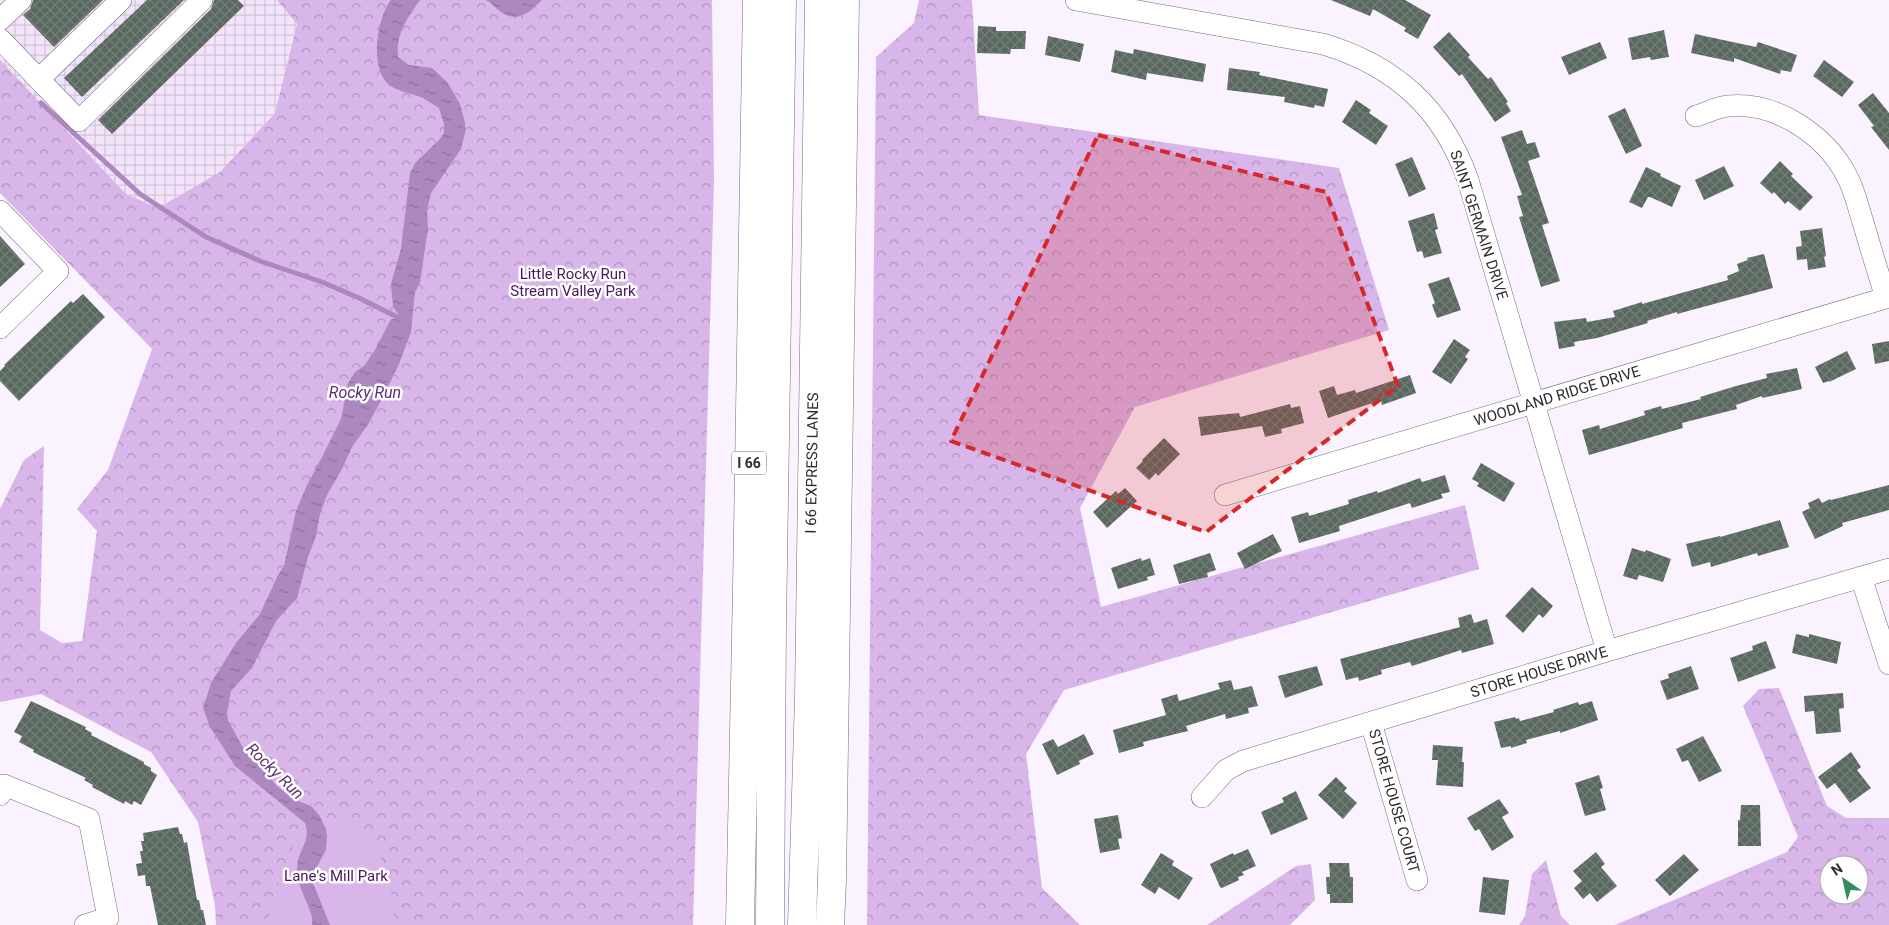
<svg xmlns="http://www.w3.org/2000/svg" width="1889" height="925" font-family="Roboto,sans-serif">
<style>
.industrial{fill:url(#industrial-grid)}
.forest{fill:url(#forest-crowns);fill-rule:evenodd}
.park{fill:#d8b6e9}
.water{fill:url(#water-ripples)}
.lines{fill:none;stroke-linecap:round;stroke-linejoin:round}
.stream{stroke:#ad87bf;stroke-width:5}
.building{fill:url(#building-cross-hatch)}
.minor-casing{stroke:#766c7b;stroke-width:22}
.highway-casing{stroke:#766c7b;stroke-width:29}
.minor{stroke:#fff;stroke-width:21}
.highway{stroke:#fff;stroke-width:28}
.marked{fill:#d62828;fill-opacity:0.2;stroke:#d62828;stroke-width:4;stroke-dasharray:10 6;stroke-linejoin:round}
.labels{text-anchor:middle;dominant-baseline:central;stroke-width:5;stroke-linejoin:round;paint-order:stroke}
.shield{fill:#fff;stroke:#6d6b6f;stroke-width:1}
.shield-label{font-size:14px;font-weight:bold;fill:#2f2b31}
.street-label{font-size:15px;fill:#2f2b31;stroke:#fff}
.park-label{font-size:15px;fill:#47165b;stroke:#fff}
.water-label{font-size:16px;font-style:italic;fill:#5e2e73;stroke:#fff}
</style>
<defs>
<pattern id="industrial-grid" width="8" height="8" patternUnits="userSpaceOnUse" patternTransform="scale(1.25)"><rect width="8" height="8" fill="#f4e4fb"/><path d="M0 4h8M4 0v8" fill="none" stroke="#d2c4d8"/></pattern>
<pattern id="forest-crowns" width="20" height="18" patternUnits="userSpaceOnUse" patternTransform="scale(1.25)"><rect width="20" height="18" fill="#d8b6e9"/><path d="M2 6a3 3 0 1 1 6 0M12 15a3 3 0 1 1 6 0" fill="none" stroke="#b094bd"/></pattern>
<pattern id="water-ripples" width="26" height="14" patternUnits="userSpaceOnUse" patternTransform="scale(1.25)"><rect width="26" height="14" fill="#ad87bf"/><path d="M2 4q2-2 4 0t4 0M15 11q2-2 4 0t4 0" fill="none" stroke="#8d6f9c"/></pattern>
<pattern id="building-cross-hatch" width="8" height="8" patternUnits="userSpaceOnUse" patternTransform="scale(1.25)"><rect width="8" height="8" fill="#59695f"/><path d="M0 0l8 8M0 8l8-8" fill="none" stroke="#737e78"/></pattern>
</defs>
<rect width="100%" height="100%" fill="#faf2ff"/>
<path class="industrial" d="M0,0h277l20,24 -22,89 -55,59 -62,36 -32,-14 -126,-134z"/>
<path class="forest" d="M277,0h435l2,182 -21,743h-477l-1,-19 -17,-84 -47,-70 -110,-58 -41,8v-193l24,-49 20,-14 -4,184 22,13 20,-2 15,-110 -20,-22 31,-39 44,-121 -152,-156v-133l126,134 32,14 62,-36 55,-59 22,-89z
M919,0h53l7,115 360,53 50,162 -254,77 -55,101 21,99 364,-102 14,64 -415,121 -38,64 16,134 38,37h-213l9,-868 38,-34z
M1779,688l48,118 19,12h43v107h-274l172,-73 11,-15 -55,-131 16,-17zM1829,865h30v30h-30z
M1546,860l15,56 9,9h-51l6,-9 7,-42z
M1311,864l4,36 -25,25h-83l89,-59z"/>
<path class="park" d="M347,823l26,17 16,36 6,49h-129l16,-55 16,-34z"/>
<path class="water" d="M391,0h29c-13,19 -24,32 -22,57l11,8 23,3 15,14 13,22 5,19v10l-4,16 -30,44 -4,17 1,18 -8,55 -5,9 -4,40 -12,32 -17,35 -15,27 -15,21 -10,22 -15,26 -7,19 -4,22 -8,21 -11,41 -21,23 -24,47 -21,23 -4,22 1,7 14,26 35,40 18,14 16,6 8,9 7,14 1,8 -1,13 -8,15 -7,8v5l19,47h-18v-8c-4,-15 -16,-33 -15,-49 0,-18 15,-25 8,-45l-70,-57 -25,-39 -7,-19 8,-25 25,-40 24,-29 18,-39 6,-9 12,-55 11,-26 13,-24 21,-42 7,-36 7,-11 9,-6 11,-16 16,-31h10l-8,-13 -2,-22 10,-35 9,-76 6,-11 24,-23 4,-6v-9l-5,-16c-7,-4 -13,-9 -21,-12 -9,-3 -21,-5 -29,-11 -20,-17 -12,-67 2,-85z
M486,0h56c-9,9 -22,22 -36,15 -7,-3 -13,-11 -20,-15z"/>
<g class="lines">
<path class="stream" d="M41,103l99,91 66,43 54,24 62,21 37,16 42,21"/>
</g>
<path class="building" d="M33,0h70l-49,47 -31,-32 7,-6z
M147,0h37l-102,97 -18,-19z
M214,0h24l6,6 -132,128 -14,-14 113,-111z
M1331,0h74l26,15 -13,24 -14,-8 2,-3 -33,-19 -3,7z
M978,26l18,1v4h30l-1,18h-14l-1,5 -33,-1z
M1664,30l5,27 -18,3 -1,-3 -18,3 -4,-22z
M1449,32l21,23 -2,2 20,22 3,-2 17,25 -2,1 5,8 -16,11 -33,-48 -3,2 -26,-29z
M1695,34l61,13 2,-5 39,13 -6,17 -10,-2 -1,4 -46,-16v4l-43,-9z
M1048,36l36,8 -4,18 -35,-7z
M1600,42l7,16 -38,17 -8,-18z
M1134,49l72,15 -3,18 -56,-9 -1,7 -35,-8 4,-22 18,4z
M1824,60l30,22 -12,15 -29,-21z
M1229,68l31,4 -1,3 69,14 -4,18 -9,-2 -1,3 -30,-6 1,-5 -58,-7z
M1873,93l16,20v37l-18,-23 3,-1 -16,-21z
M1356,100l15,10 -2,3 19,13 -12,19 -34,-23z
M1625,108l17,38 -16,8 -18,-38z
M1522,130l5,14 8,-2 5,15 -12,4 21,62 -7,2 18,56 -19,6 -22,-70 4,-1 -6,-20 5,-1 -21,-58z
M1412,157l14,32 -17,8 -14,-33z
M1780,161l13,13 -2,2 22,21 -13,14 -12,-10 -3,3 -11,-12 -2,2 -12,-11z
M1724,166l10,20 -30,14 -9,-20z
M1646,167l15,7 -1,2 21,10 -9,21 -22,-10h-2l-6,11 -13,-6z
M1434,213l4,16 -3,1 7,23 -18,5 -2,-7 -5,1 -9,-31z
M1822,228l4,28 -2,1 2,10 -18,3 -1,-11 -10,1 -1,-13 6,-1 -2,-15z
M0,236l25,28 -25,23z
M1764,254l9,34 -96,26v-2l-30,9 1,2 -51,15 -23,4 1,4 -16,3 -5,-27 32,-4 1,4 28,-5 -2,-6 29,-9v2l86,-24 -1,-4 12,-5 -2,-7 11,-4 -1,-2z
M1449,277l12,33 -24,8 -5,-13 3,-2 -7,-19z
M83,294l22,23 -86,84 -19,-20v-10l5,-5 -1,-1 67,-64 2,2z
M1454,339l16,11 -5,7 3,2 -17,25 -19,-12z
M1889,341v20l-14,3 -3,-20z
M1847,351l9,18 -27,13v-1l-6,2 -8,-16z
M1797,368l5,21 -40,9v-2l-26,9 1,4 -55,14 1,5 -94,27 -7,-25 17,-5 1,4 45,-14 -1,-4 17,-5 1,3 39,-10 -1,-2 36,-11 31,-8 -1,-4z
M1410,375l6,18 -34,12 -1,-5 -53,18 -9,-27 15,-5 3,9 18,-5 1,3z
M1290,404l1,4 9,-2 4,17 -23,6 1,4 -17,4 -3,-11 -61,10 -3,-19 41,-4 1,4z
M1164,438l16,16 -22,22 -2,-3 -7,7 -13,-12 7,-7 -1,-1z
M1481,463l34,20 -11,19 -27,-16 2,-3 -7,-4z
M1445,475l5,17 -9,2 2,4 -31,10 -2,-5 -71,23 1,5 -41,12 -8,-26 17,-5 1,4 40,-12 -1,-4 29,-9 1,2 42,-15 2,4z
M1889,485v25l-47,13 1,3 -28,13 -13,-27 8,-4 -2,-5 11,-5 3,5 8,-4 1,1z
M1125,488l12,13 -30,27 -14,-16 23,-21 2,3z
M1780,520l9,27 -31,9 -1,-3 -46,14 -1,-5 -18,5 -6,-23 34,-8v1z
M1273,534l9,17 -37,18 -8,-16z
M1632,548l13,4 1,-2 25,9 -8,23 -24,-7 -2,5 -14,-4z
M1210,553l6,17 -9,3 1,4 -29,7 -6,-19z
M1141,558l1,3 8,-3 5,17 -8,2 1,3 -30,9 -7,-21z
M1532,587l21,19 -10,12 -4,-4 -16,19 -18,-17z
M1471,614l3,9 13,-4 7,25 -32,9 -1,-3 -49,16 -2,-4 -29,8 1,4 -23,7 -1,-4 -12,3 -6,-21 120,-32 -2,-9z
M1796,634l13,3v-3l32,8 -4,22 -45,-11z
M1766,641l10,27 -38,14 -8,-24 23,-8 -1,-4z
M1317,666l6,19 -38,13 -7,-22z
M1691,666l8,23 -32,11 -7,-19 9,-3 -1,-4z
M1231,680l3,10 18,-4 6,20 -10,2 1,5 -23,6 -1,-5 -39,12 2,5 -45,11 1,4 -25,7 -6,-23 53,-15 -5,-16 16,-5 2,7 41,-12 -2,-6z
M1843,693l1,15 -5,1 2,23 -25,2 -2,-23 -9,1 -1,-16z
M31,701l55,26 -1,2 7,4 -1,2 53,27v2l7,4v3l6,4 -16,30 -7,-4 -2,4 -7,-4 -1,3 -32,-17 1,-2 -9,-5 2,-2 -53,-26 1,-2 -15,-8 3,-6 -8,-4z
M1592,701l6,19 -38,13v-2l-34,9 1,3 -16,5v-2l-10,2 -7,-26 21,-5 1,2 3,-1 1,3 34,-9 -1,-2 25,-8 1,3z
M1084,734l10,20 -15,7 1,3 -23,11 -15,-31 11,-5 5,8z
M1703,736l19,35 -23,11 -11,-22 -6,2 -6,-13z
M1433,745l30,2 -1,15h2l-1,25 -27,-2 2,-25h-6z
M1851,752l10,15 -4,3 14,18 -21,15 -15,-20 -8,6 -9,-12z
M1599,775l4,13 -3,1 6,21 -21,6 -10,-33z
M1336,777l11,11 -3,3 13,12 -14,16 -25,-24z
M1296,791l12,28 -37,16 -10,-23 23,-10 -2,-4z
M1499,799l10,14 -7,4 12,20 -22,14 -13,-22 -4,2 -8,-13z
M1741,805h19l1,41h-23v-26h2z
M1118,815l4,23 -4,1 2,10 -20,4 -6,-34z
M178,827l2,7h2l2,9 3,-1 10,58h2l2,10h2l3,15h-48l-8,-39h-4l-1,-11 -7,1 -2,-12 6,-1 -2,-12h3l-2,-10h3l-1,-8z
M1248,849l8,17 -14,6 2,3 -6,2 1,3 -17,8 -2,-1 -10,-23 23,-11 1,2z
M1596,852l9,12 -4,3 16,19 -20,16 -7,-9 -7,6 -9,-11 8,-7 -9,-10z
M1161,853l13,8 -2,4 21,13 -14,22 -20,-13 -4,7 -14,-9z
M1684,854l15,16 -29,26 -15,-16z
M1329,863h20l1,14h3v26h-23v-9h-3l-1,-17h4z
M1483,877l26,3 -4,35 -26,-3z"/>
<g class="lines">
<g class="minor-casing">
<path id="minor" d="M1076,0l247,44c73,22 120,65 145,136l139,471
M0,20l21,-20
M0,39l79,82 123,-121
M39,79l82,-79
M1696,116c10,-3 21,-9 32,-10 51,-5 104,33 123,79 5,12 8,25 12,37 7,25 15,50 23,76
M0,211l58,60 -58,57
M1225,495l664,-198
M1861,577l28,87
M1371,723l46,157
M0,795l4,-10 85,34 19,99 -23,7
M1202,797l24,-27 17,-9 364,-110 282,-82"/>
</g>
<g class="highway-casing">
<path id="highway" d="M740,925l7,-337 10,-588
M770,925l2,-300 10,-625
M802,925l7,-228 10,-697
M830,925l2,-44 13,-881"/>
</g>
<use href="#minor" class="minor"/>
<use href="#highway" class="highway"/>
</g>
<path class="marked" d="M1098,135l228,57 72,194 -192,146 -255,-91z"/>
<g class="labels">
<rect class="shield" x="731.5" y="451.5" width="35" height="23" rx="4"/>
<g class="shield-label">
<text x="749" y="463">I 66</text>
</g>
<g class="street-label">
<text transform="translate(1479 225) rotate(72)">SAINT GERMAIN DRIVE</text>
<text transform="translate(1557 396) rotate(-17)">WOODLAND RIDGE DRIVE</text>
<text transform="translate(812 463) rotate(-89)">I 66 EXPRESS LANES</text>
<text transform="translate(1539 672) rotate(-17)">STORE HOUSE DRIVE</text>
<text transform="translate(1394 801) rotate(74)">STORE HOUSE COURT</text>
</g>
<g class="park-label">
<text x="573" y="274">Little Rocky Run<tspan x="573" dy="17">Stream Valley Park</tspan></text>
<text x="336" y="876">Lane's Mill Park</text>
</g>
<g class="water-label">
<text x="365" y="392">Rocky Run</text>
<text transform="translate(275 771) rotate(44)">Rocky Run</text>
</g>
</g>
<g transform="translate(1844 880) rotate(326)"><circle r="24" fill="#ffffff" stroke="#acaaad"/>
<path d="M0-4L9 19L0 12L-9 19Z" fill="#378c5f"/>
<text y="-8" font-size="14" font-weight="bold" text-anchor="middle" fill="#2f2b31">N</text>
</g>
</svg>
